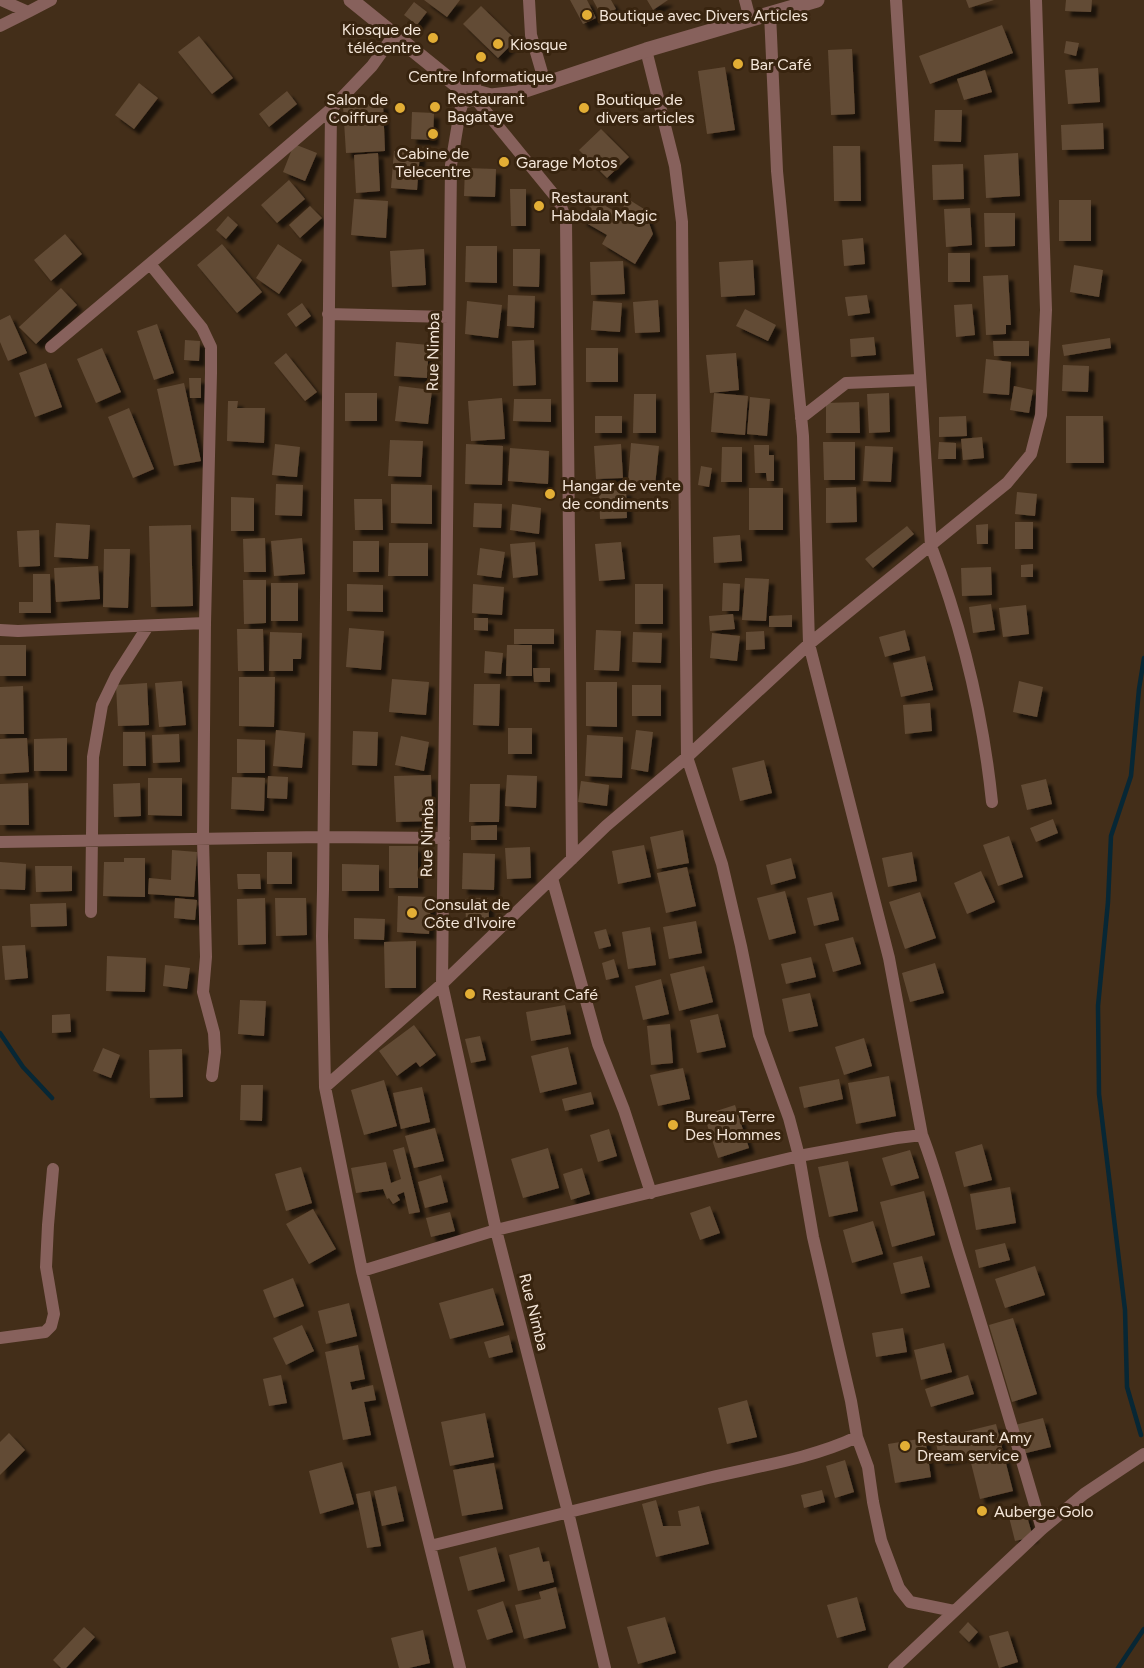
<svg xmlns="http://www.w3.org/2000/svg" width="1144" height="1668" font-family="Figtree,sans-serif">
<style>
.lines{fill:none;stroke-linecap:round;stroke-linejoin:round}
.stream{stroke:#072735;stroke-width:4.5}
.building{fill:#624b35;filter:url(#shadow)}
.minor{stroke:#87615c;stroke-width:12}
.tertiary{stroke:#87615c;stroke-width:15}
.poi-dot{fill:#e3ae35;stroke:#38240f;stroke-width:2}
.labels{text-anchor:middle;dominant-baseline:central;stroke-width:6;stroke-linejoin:round;paint-order:stroke}
.poi-label{font-size:16px;fill:#f4e6d9;stroke:#38240f;text-anchor:start}
.street-label{font-size:16px;fill:#f4e6d9;stroke:#38240f}
</style>
<defs>
<filter id="shadow"><feDropShadow dx="5.5" dy="5.5" stdDeviation="1.5" flood-color="#0009"/></filter>
</defs>
<rect width="100%" height="100%" fill="#432e19"/>
<g class="lines">
<path class="stream" d="M0,1033l23,34 29,31
M1141,1435l-14,-48 -2,-77 -26,-216 -1,-88 10,-104 3,-66 20,-60 8,-87 5,-31
M1118,1668l26,-39"/>
</g>
<path class="building" d="M424,0h36l-13,17z
M570,0h17l9,18 -13,6z
M593,0h18l5,9 -14,8z
M647,0h21l-15,10z
M966,0h28l-25,8z
M1066,0h26l-1,12 -26,-1z
M414,2l13,10 -10,13 -13,-10z
M481,6l35,34 -18,18 -35,-34z
M1002,25l11,28 -83,31 -11,-28z
M199,36l34,42 -21,16 -34,-42z
M1066,41l13,2 -3,13 -12,-3z
M852,49l3,65 -24,1 -3,-65z
M725,67l10,63 -28,4 -9,-63z
M1098,68l2,34 -32,2 -3,-34z
M985,70l7,22 -28,8 -7,-21z
M139,83l19,15 -24,31 -19,-14z
M287,91l10,13 -28,23 -10,-13z
M383,103l2,48 -39,2 -3,-48z
M935,110h27l-1,32 -27,-1z
M412,112l22,1 -1,27 -22,-1z
M1103,123l1,26 -42,1 -1,-25z
M601,129l28,28 -22,21 -28,-28z
M294,144l23,9 -12,28 -22,-9z
M833,146h27l1,55h-27z
M394,151l26,2 -3,37 -26,-2z
M378,153l2,38 -24,2 -2,-38z
M1018,153l2,43 -34,2 -2,-43z
M963,164l1,35 -31,1 -1,-35z
M465,168l31,1 -1,28 -31,-1z
M289,180l16,19 -28,24 -16,-18z
M510,189h16v37h-15z
M354,199l34,2 -2,37 -35,-3z
M594,199l25,15 9,-15 16,10 9,25 -18,30 -33,-20 5,-9 -26,-15z
M1059,200h32v41h-32z
M310,206l12,12 -22,20 -11,-13z
M970,208l2,37 -26,2 -2,-38z
M984,213h31v33l-30,1z
M228,216l10,9 -12,14 -10,-9z
M65,234l17,20 -31,27 -17,-21z
M863,238l2,26 -21,2 -2,-26z
M222,244l40,48 -25,21 -40,-48z
M278,244l24,16 -23,34 -23,-16z
M466,246h31v37l-32,-1z
M424,249l2,36 -34,2 -2,-36z
M513,249h27l-1,38 -26,-1z
M948,253h22v29h-22z
M753,260l2,35 -34,2 -2,-35z
M623,261l2,33 -34,1 -1,-33z
M1074,265l29,5 -4,27 -29,-5z
M1008,275l3,50h-5v9l-20,1 -3,-59z
M61,288l16,17 -41,39 -17,-17z
M508,295l27,1 -1,32 -27,-2z
M867,295l3,18 -22,3 -3,-19z
M658,300l2,32 -25,1 -2,-31z
M467,301l35,4 -4,33 -33,-4z
M593,301l29,2 -2,29 -29,-2z
M302,303l9,13 -15,11 -9,-13z
M972,304l3,31 -19,2 -2,-32z
M745,309l31,16 -8,16 -32,-15z
M10,315l17,38 -19,8 -8,-19v-22z
M157,324l17,49 -20,7 -17,-49z
M874,337l2,18 -25,2 -1,-18z
M1110,338l1,10 -47,8 -2,-11z
M185,340l15,1 -1,20 -15,-1z
M534,340l2,45 -23,1 -1,-45z
M993,341h36v15h-35z
M396,342l33,3 -2,33 -33,-2z
M102,348l19,44 -25,11 -19,-44z
M586,348h32v34h-32z
M286,353l31,39 -12,9 -31,-38z
M736,353l3,37 -29,3 -4,-38z
M986,359l25,3 -2,33 -26,-2z
M46,363l16,44 -27,10 -16,-44z
M1063,365l26,1 -1,26 -26,-1z
M189,378h12v20h-11z
M184,383l17,78 -27,5 -17,-77z
M399,386l33,4 -4,34 -33,-3z
M1014,386l19,4 -4,23 -19,-3z
M345,393h32v28h-32z
M714,393l34,3 -3,39 -34,-3z
M889,393l1,39 -21,1 -2,-39z
M634,394h22v39h-23z
M750,397l20,2 -3,37 -20,-2z
M502,398l3,41 -34,2 -3,-40z
M514,399h37v23l-38,-1z
M228,401h10l-1,7h28l-1,35 -37,-2z
M859,402l1,31h-34v-30z
M129,408l25,61 -21,9 -25,-61z
M595,416h27v17h-27z
M966,416l1,20 -28,1v-20z
M1066,416h37l1,47h-38z
M982,437l2,21 -21,2 -2,-21z
M390,440l33,1 -2,36 -33,-1z
M823,442h32v38h-31z
M939,442l17,1v16h-18z
M631,443l28,3 -4,40 -27,-3z
M275,444l25,3 -3,30 -25,-2z
M466,444l37,2 -1,39 -37,-1z
M621,444l2,34 -27,1 -2,-33z
M754,445h15v10h5v26h-7l-1,-8h-11z
M865,446l28,1 -2,35 -28,-1z
M722,447h20v35h-21z
M510,448l39,3 -1,33 -40,-3z
M701,466l11,2 -3,19 -11,-2z
M276,484l27,1 -1,31 -27,-1z
M391,484l41,1v39l-41,-1z
M856,487l1,35 -31,1v-35z
M749,488h34v42h-34z
M626,490l1,28 -27,1 -1,-28z
M1017,492l20,2 -2,22 -20,-2z
M231,497l23,1v33h-23z
M354,499h28l1,31h-28z
M474,503l28,1 -1,24 -28,-1z
M512,504l29,4 -2,26 -29,-4z
M1015,522h18v27h-18z
M56,523l34,2 -2,34 -34,-2z
M988,524v20h-11l-1,-19z
M191,525l2,81 -42,1 -2,-81z
M907,526l7,8 -41,34 -8,-9z
M39,530l1,36 -21,1 -2,-36z
M740,535l2,26 -28,2 -1,-26z
M265,538l1,34h-22l-1,-33z
M302,538l3,36 -31,2 -3,-35z
M353,541h26v31h-26z
M535,542l3,33 -25,3 -3,-34z
M621,542l4,37 -26,2 -4,-37z
M389,543h39v33h-40z
M480,548l25,4 -4,26 -24,-3z
M104,549h26l-2,59 -25,-1z
M1033,564v13h-12v-12z
M98,566l2,33 -44,3 -2,-34z
M991,567l1,28 -30,1 -1,-28z
M33,574h17l1,39h-32v-11h14z
M745,578l24,1 -3,42 -24,-1z
M243,580h23v43l-22,1z
M271,583h27v38h-27z
M723,583l17,1 -1,27h-17z
M347,584l36,1v27l-36,-1z
M473,584l31,3 -2,28 -30,-2z
M635,584h28v40h-28z
M991,604l4,26 -22,3 -4,-26z
M1026,605l3,29 -26,3 -4,-29z
M733,614l2,15 -25,2 -1,-15z
M792,615v12h-23v-11z
M474,618h14v13l-14,-1z
M349,628l35,3 -3,39 -35,-3z
M237,629h26l1,42h-26z
M514,629h40v15h-40z
M596,630l25,1 -2,40 -25,-1z
M905,630l5,20 -25,7 -6,-20z
M764,631l1,18 -19,1v-18z
M270,632l32,1 -1,26h-8v12h-24z
M633,632l29,1 -1,30 -29,-1z
M712,633l28,3 -3,25 -27,-3z
M0,645h26v31h-26z
M507,645h25v31h-26z
M485,651l18,2 -2,21 -17,-1z
M925,656l8,34 -32,7 -8,-34z
M533,668h17v14h-16z
M239,677h36l-1,50 -35,-1z
M392,679l37,3 -3,33 -37,-3z
M182,681l4,44 -27,2 -4,-44z
M1019,681l24,6 -6,30 -24,-5z
M586,682h31v45l-31,-1z
M147,683l2,42 -31,1 -2,-41z
M474,684h26l-1,42 -26,-1z
M632,685h29v31h-29z
M23,686l1,48h-24v-47z
M930,703l2,28 -27,3 -2,-29z
M508,728h24v26h-24z
M276,730l29,3 -3,35 -29,-2z
M636,730l17,2 -5,40 -17,-3z
M353,731l25,1 -1,34 -25,-1z
M123,732h22l1,34h-23z
M179,734l1,28 -27,1 -1,-28z
M587,735l36,2 -1,41 -37,-2z
M401,736l28,6 -5,29 -29,-6z
M27,738l2,34 -29,2v-35z
M67,738v33h-33v-32z
M237,739l28,1v33h-28z
M764,760l8,33 -32,8 -8,-33z
M431,775l1,46 -36,1 -2,-46z
M507,775l30,1 -1,32 -31,-2z
M268,776l20,1 -1,22 -20,-1z
M232,777l33,1 -1,33 -33,-2z
M148,778h34v38l-34,-1z
M1046,779l6,25 -25,6 -6,-25z
M581,781l28,4 -2,21 -29,-4z
M28,783l1,42h-29v-41z
M140,783l1,33 -27,1 -1,-33z
M470,784h30l-1,38h-30z
M1053,819l5,14 -22,9 -6,-14z
M497,825v15h-26v-14z
M683,830l6,33 -32,6 -7,-32z
M1009,836l14,41 -25,9 -15,-41z
M644,845l7,32 -33,7 -6,-33z
M389,846h29v42h-29z
M530,847l1,31 -24,1 -2,-31z
M172,850l25,2 -3,45 -46,-3 1,-16 22,2z
M267,852h25v32h-25z
M912,852l5,29 -29,6 -6,-29z
M463,853l32,1 -1,36 -32,-1z
M124,858h21v39l-42,-1 1,-34h20z
M791,858l5,20 -25,7 -5,-20z
M0,862l26,2 -1,26 -25,-1z
M342,864l37,1v26h-37z
M35,866h37v25l-36,1z
M687,867l9,39 -30,7 -9,-40z
M981,871l14,31 -28,12 -13,-31z
M237,874h23l1,15h-23z
M785,891l11,42 -27,7 -12,-42z
M832,892l7,28 -25,6 -7,-28z
M920,892l16,46 -31,11 -16,-47z
M398,896l33,1 -2,37 -32,-2z
M175,898l22,2 -2,20 -21,-2z
M265,898l1,46 -28,1 -1,-46z
M275,898h31l1,37 -31,1z
M488,898l1,22 -23,1 -1,-22z
M66,903l1,23 -36,1 -1,-23z
M354,918l31,1 -1,21 -30,-1z
M696,921l6,32 -33,6 -6,-32z
M650,927l6,38 -28,4 -6,-37z
M606,929l5,17 -12,3 -5,-17z
M853,937l8,27 -28,8 -8,-28z
M416,941v47h-31l-1,-46z
M25,945l3,33 -23,2 -3,-34z
M107,956l39,2 -1,34 -39,-1z
M811,957l5,20 -30,7 -5,-20z
M614,959l5,18 -13,3 -4,-17z
M935,963l9,30 -34,9 -8,-29z
M165,965l25,3 -3,21 -24,-3z
M704,966l9,36 -34,9 -9,-37z
M661,979l8,35 -26,6 -8,-34z
M810,993l8,33 -29,6 -7,-33z
M240,1000l26,1 -2,35 -26,-2z
M565,1005l6,29 -40,7 -5,-29z
M70,1014l1,18 -19,1v-18z
M718,1014l8,33 -29,6 -7,-33z
M670,1024l3,39 -22,2 -4,-39z
M414,1025l22,30 -16,12 -4,-5 -19,14 -18,-25z
M480,1036l6,24 -15,3 -6,-24z
M864,1038l8,28 -28,9 -9,-28z
M568,1047l9,37 -37,9 -9,-37z
M103,1048l17,7 -9,23 -18,-7z
M182,1049l1,48 -33,1 -1,-48z
M683,1068l7,31 -32,7 -8,-31z
M889,1076l7,40 -40,8 -8,-41z
M839,1079l4,20 -39,9 -5,-21z
M384,1080l13,46 -33,9 -13,-45z
M241,1085h22l-1,36 -22,-1z
M422,1087l8,35 -29,7 -8,-36z
M591,1092l3,12 -29,7 -3,-12z
M735,1105l14,43 -31,10 -14,-43z
M435,1128l9,33 -30,7 -9,-32z
M609,1129l8,27 -19,6 -8,-27z
M982,1144l10,36 -28,7 -9,-35z
M404,1147l16,65 -11,2 -5,-22 -7,3 3,5 -7,4 -4,-6 -2,1 -4,-10 -27,4 -5,-25 35,-6 5,21 10,-4 -8,-29z
M548,1148l11,40 -36,10 -12,-39z
M910,1150l9,28 -28,8 -9,-28z
M848,1161l10,50 -29,6 -11,-50z
M301,1167l11,36 -26,8 -11,-37z
M582,1168l8,26 -19,6 -8,-26z
M441,1175l7,27 -23,6 -7,-26z
M1010,1187l6,36 -40,7 -6,-36z
M924,1191l11,44 -43,12 -12,-45z
M710,1206l10,27 -20,7 -10,-27z
M313,1209l23,40 -27,15 -23,-40z
M450,1212l5,19 -24,6 -5,-19z
M873,1221l10,33 -31,9 -9,-33z
M1005,1243l5,17 -31,8 -4,-18z
M922,1256l8,31 -29,7 -8,-31z
M1035,1266l10,29 -40,13 -10,-29z
M293,1278l11,28 -30,12 -11,-28z
M493,1288l11,37 -54,14 -11,-36z
M349,1303l8,33 -31,8 -8,-33z
M1013,1318l24,76 -25,8 -23,-77z
M302,1325l12,26 -28,14 -13,-27z
M903,1328l4,24 -31,5 -4,-24z
M509,1335l4,17 -24,6 -5,-16z
M944,1343l8,29 -31,8 -7,-30z
M358,1345l7,34 -15,3 2,8 21,-5 3,15 -12,2 7,33 -28,5 -18,-88z
M281,1375l6,28 -18,3 -6,-27z
M968,1375l6,19 -43,13 -6,-18z
M747,1400l10,37 -30,7 -9,-36z
M485,1413l9,44 -44,9 -9,-44z
M1043,1418l8,29 -29,7 -7,-29z
M996,1424l17,67 -33,8 -11,-44 -29,6 -5,-22z
M9,1433l16,17 -25,25v-33z
M925,1438l6,39 -36,6 -7,-39z
M845,1460l9,32 -19,6 -9,-32z
M342,1462l12,42 -34,10 -11,-43z
M494,1463l9,46 -41,7 -9,-46z
M396,1486l8,35 -22,5 -8,-35z
M822,1490l3,12 -21,6 -3,-13z
M370,1491l11,55 -14,2 -11,-54z
M656,1500l7,26h18l-3,-15 21,-5 10,38 -53,13 -14,-53z
M1026,1513l7,24 -18,4 -6,-24z
M496,1547l9,34 -37,10 -9,-34z
M539,1547l4,15 6,-1 5,21 -36,9 -9,-36z
M556,1587l10,41 -42,11 -9,-34 26,-6 -2,-7z
M857,1597l9,33 -29,8 -10,-33z
M503,1601l10,31 -26,8 -10,-30z
M665,1617l11,36 -38,11 -11,-37z
M968,1622l10,10 -9,10 -10,-10z
M84,1627l11,10 -29,31h-5l-8,-8z
M423,1630l7,33 -21,5h-10l-8,-30z
M1008,1631l10,31 -19,6 -10,-32z"/>
<g class="lines">
<path class="minor" d="M1,0l27,12 23,-12
M529,0l2,35 14,48
M745,0l5,19
M896,0l35,546c31,82 52,169 61,256
M770,13l7,158 26,265 6,208 80,314 33,177
M0,26l28,-14
M646,50l29,116 7,56 5,535 35,107 19,82 18,89 30,83 10,38 14,81 38,164 6,36
M474,97l85,104 7,19 6,639
M464,99l-4,12 -9,54 -9,819 54,246 72,282 37,156
M331,109l-8,781 -1,46 3,151 37,184 98,397
M150,264l52,64 9,19v26l-6,250 -2,216 3,118 -3,35 11,41 1,19 -3,24
M328,314l121,3
M51,347l151,-127 129,-111 41,-43 22,-31
M801,418l45,-35 74,-3
M0,630l18,1 187,-8
M0,842l324,-5 120,1
M552,878l46,166 26,66 27,83
M91,912l2,-155 9,-52 14,-29 32,-50
M325,1087l117,-103 164,-158 81,-69 122,-113 198,-161 24,-29 10,-39 5,-105 -10,-310
M362,1271l134,-41 303,-74 98,-18 25,-3c15,39 25,79 37,118 29,92 56,184 83,276
M0,1338l45,-6 6,-6 3,-12 -8,-47 2,-42 5,-56
M430,1546c93,-23 185,-45 278,-68 50,-12 102,-19 149,-41l11,30 5,35 8,38 18,48 11,14 44,9
M894,1668l148,-139 42,-35 60,-40"/>
<path class="tertiary" d="M351,0l109,88
M459 92a8 8 0 1 1 16 0a8 8 0 1 1-16 0Z
M476,92l15,4 26,-3 129,-43 171,-50"/>
</g>
<g class="poi-dot">
<circle cx="587" cy="15" r="6"/>
<circle cx="433" cy="38" r="6"/>
<circle cx="498" cy="44" r="6"/>
<circle cx="481" cy="57" r="6"/>
<circle cx="738" cy="64" r="6"/>
<circle cx="435" cy="107" r="6"/>
<circle cx="400" cy="108" r="6"/>
<circle cx="584" cy="108" r="6"/>
<circle cx="433" cy="134" r="6"/>
<circle cx="504" cy="162" r="6"/>
<circle cx="539" cy="206" r="6"/>
<circle cx="550" cy="494" r="6"/>
<circle cx="412" cy="913" r="6"/>
<circle cx="470" cy="994" r="6"/>
<circle cx="673" cy="1125" r="6"/>
<circle cx="905" cy="1446" r="6"/>
<circle cx="982" cy="1511" r="6"/>
</g>
<g class="labels">
<g class="poi-label">
<text x="599" y="15">Boutique avec Divers Articles</text>
<text x="421" y="29" text-anchor="end">Kiosque de<tspan x="421" dy="18">télécentre</tspan></text>
<text x="510" y="44">Kiosque</text>
<text x="750" y="64">Bar Café</text>
<text x="481" y="76" text-anchor="middle">Centre Informatique</text>
<text x="447" y="98">Restaurant<tspan x="447" dy="18">Bagataye</tspan></text>
<text x="388" y="99" text-anchor="end">Salon de<tspan x="388" dy="18">Coiffure</tspan></text>
<text x="596" y="99">Boutique de<tspan x="596" dy="18">divers articles</tspan></text>
<text x="433" y="153" text-anchor="middle">Cabine de<tspan x="433" dy="18">Telecentre</tspan></text>
<text x="516" y="162">Garage Motos</text>
<text x="551" y="197">Restaurant<tspan x="551" dy="18">Habdala Magic</tspan></text>
<text x="562" y="485">Hangar de vente<tspan x="562" dy="18">de condiments</tspan></text>
<text x="424" y="904">Consulat de<tspan x="424" dy="18">Côte d'Ivoire</tspan></text>
<text x="482" y="994">Restaurant Café</text>
<text x="685" y="1116">Bureau Terre<tspan x="685" dy="18">Des Hommes</tspan></text>
<text x="917" y="1437">Restaurant Amy<tspan x="917" dy="18">Dream service</tspan></text>
<text x="994" y="1511">Auberge Golo</text>
</g>
<g class="street-label">
<text transform="translate(433 352) rotate(-89)">Rue Nimba</text>
<text transform="translate(427 838) rotate(-89)">Rue Nimba</text>
<text transform="translate(534 1312) rotate(76)">Rue Nimba</text>
</g>
</g>
</svg>
